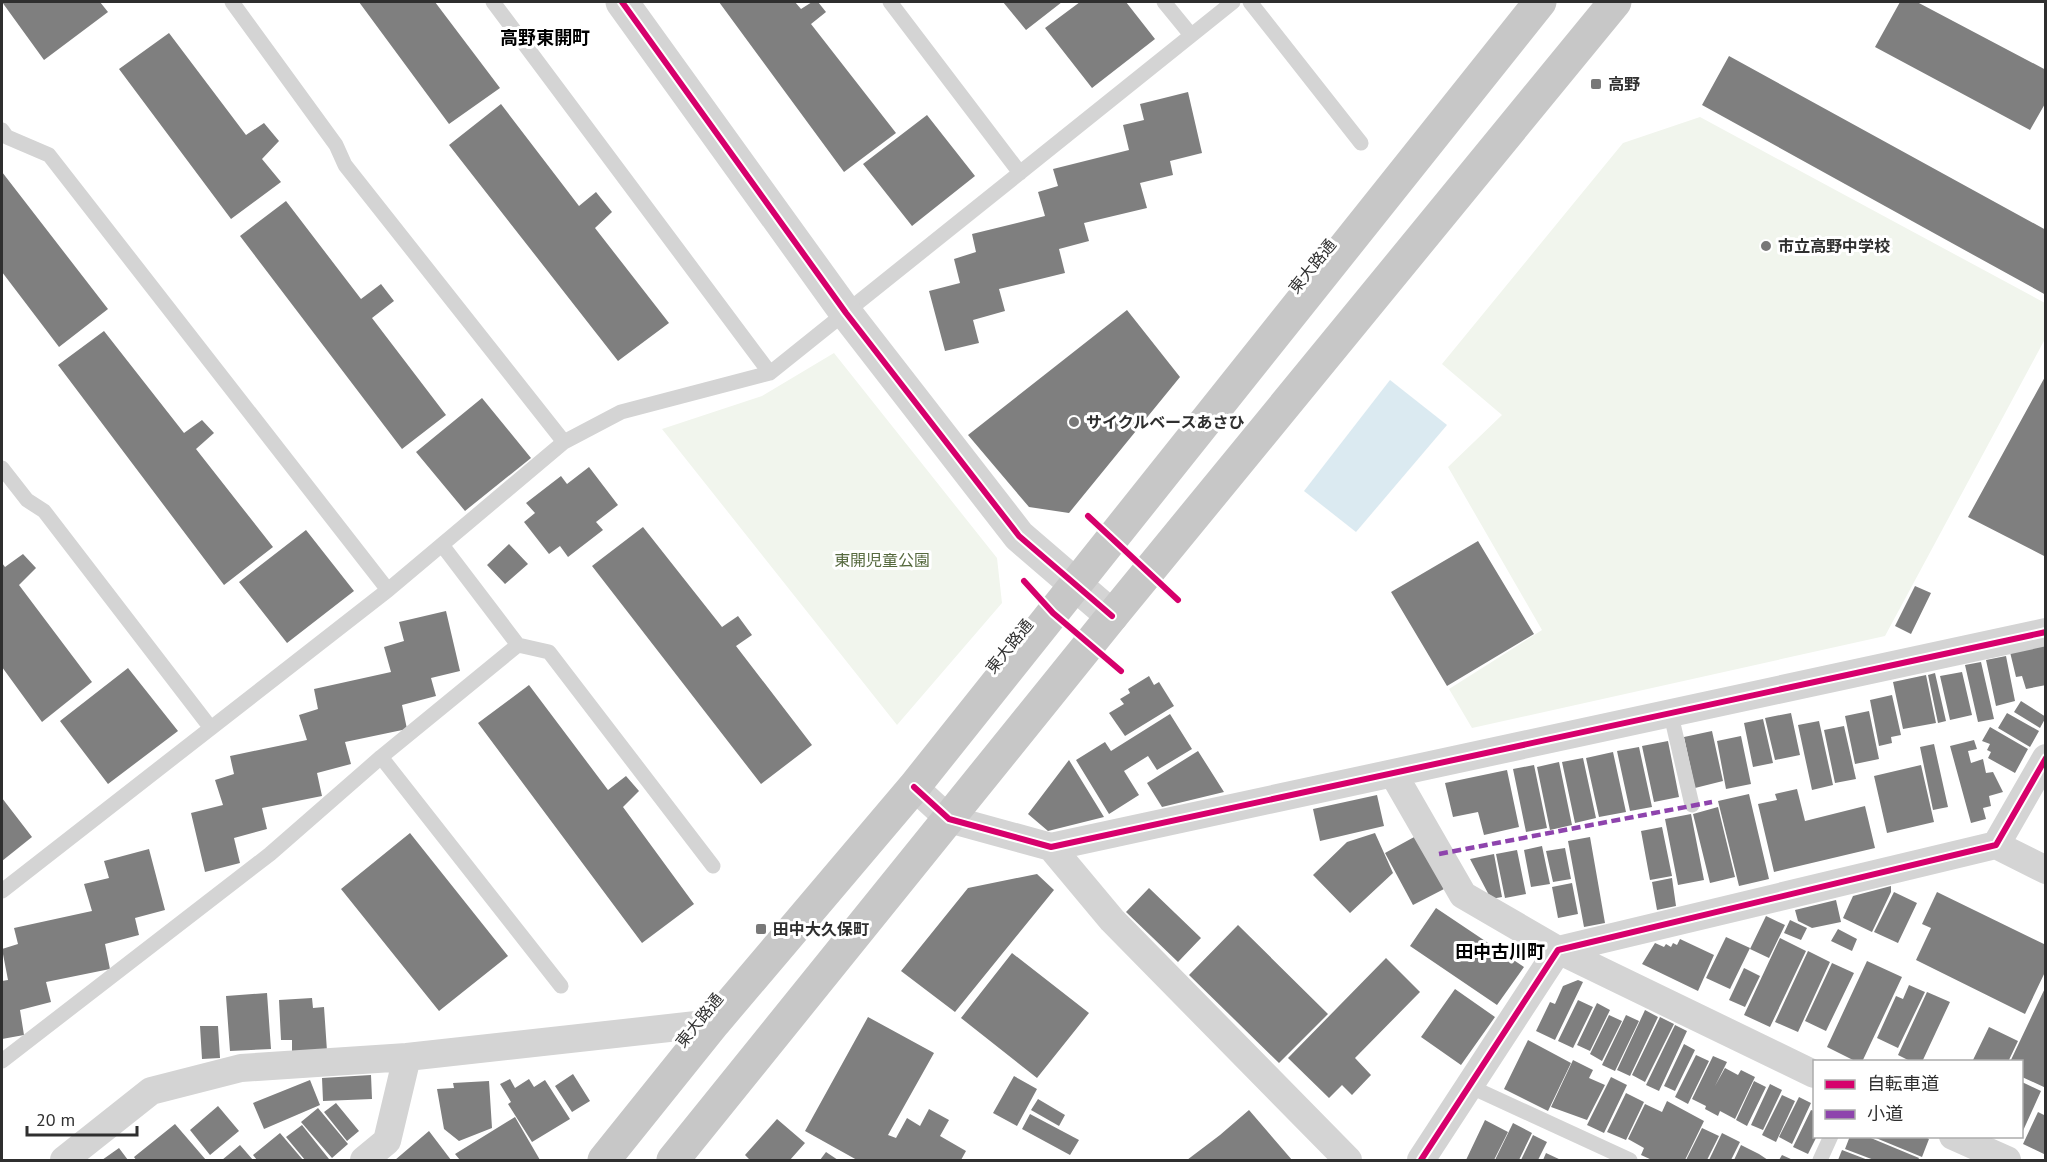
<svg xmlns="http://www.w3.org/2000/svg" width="2047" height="1162" font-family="'PT Sans','Noto Sans JP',sans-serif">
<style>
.green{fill:#f1f5ed}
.water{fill:#dbeaf1}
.building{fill:#7f7f7f}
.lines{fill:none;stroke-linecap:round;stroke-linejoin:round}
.service{stroke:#d4d4d4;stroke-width:15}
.minor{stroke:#d4d4d4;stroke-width:28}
.tertiary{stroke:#d4d4d4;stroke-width:33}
.primary{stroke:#c7c7c7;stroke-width:33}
.quiet{stroke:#8e44ad;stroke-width:4.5;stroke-dasharray:9 4.5;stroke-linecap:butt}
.cycleway-casing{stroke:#fff;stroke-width:10}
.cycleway{stroke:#d6006c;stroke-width:6}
.poi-dot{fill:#787878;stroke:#fff;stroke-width:2}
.labels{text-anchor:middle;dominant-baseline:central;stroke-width:6;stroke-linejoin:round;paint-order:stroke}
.poi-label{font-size:16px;font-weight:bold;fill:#2f2f2f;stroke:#fff;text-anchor:start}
.street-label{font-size:16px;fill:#2f2f2f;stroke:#fff}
.park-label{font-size:16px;fill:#56693e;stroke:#fff}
.neighbourhood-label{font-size:18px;font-weight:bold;fill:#000;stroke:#fff}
</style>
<rect width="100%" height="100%" fill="#fff"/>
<path class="green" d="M1700,117l345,186v36l-160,297 -413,92 -23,-39 93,-59 -94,-163 54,-52 -60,-51 181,-221z
M834,353l163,205 5,45 -105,122 -235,-296 100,-33z"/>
<path class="water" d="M1390,380l57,45 -91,107 -52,-41z"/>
<path class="building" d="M2,2h98l8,10 -64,48z
M359,2h76l65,86 -51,36z
M719,2h76l6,7 11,-7h6l8,10 -15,12 85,109 -52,39z
M1003,2h59l-36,28z
M1080,2h46l29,37 -63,49 -47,-60z
M1900,2h17l129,68v32l-16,28 -155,-83z
M169,33l77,102 18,-12 15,18 -17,18 19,23 -50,37 -112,-150z
M1729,56l317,174v65l-344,-190z
M1188,92l14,61 -32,8 3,14 -33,8 7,25 -63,15 5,18 -30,8 6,24 -66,16 6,22 -32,9 6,23 -34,8 -16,-60 31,-8 -6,-24 22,-7 -4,-18 73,-18 -7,-24 20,-6 -5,-17 76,-19 -6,-25 21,-5 -4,-16z
M501,104l78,102 17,-14 16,20 -17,16 74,95 -51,38 -169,-216z
M927,115l48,61 -63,50 -49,-62z
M2,172l106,137 -49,38 -57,-75z
M286,201l75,98 20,-15 13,17 -22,17 74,97 -44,34 -162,-213z
M1127,310l53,67 -111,136 -40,-6 -61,-72z
M104,331l80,102 18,-13 12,13 -18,16 77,98 -49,38 -166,-220z
M2046,375v182l-78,-40z
M482,398l49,60 -66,53 -49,-59z
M589,467l29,38 -22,17 7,8 -35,27 -8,-11 -11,8 -25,-32 11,-9 -9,-10 35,-27 6,8z
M643,527l79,100 16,-11 14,19 -16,11 76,99 -51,39 -169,-218z
M306,530l48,61 -67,52 -48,-61z
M1478,541l56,93 -87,52 -56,-94z
M509,544l19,20 -23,20 -18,-19z
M23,554l13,14 -17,17 73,97 -50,40 -40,-55v-104l3,4z
M1915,586l16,7 -20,41 -16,-8z
M446,611l14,60 -29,7 5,18 -34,9 5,24 -62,13 6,22 -34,9 5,23 -60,12 5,21 -33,9 6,25 -35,9 -14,-59 32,-8 -8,-25 19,-6 -4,-18 77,-16 -8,-25 19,-6 -4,-20 77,-17 -7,-25 20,-6 -5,-19z
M2046,643v42l-20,4 -4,-13 -6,1 -6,-25z
M2006,656l9,45 -19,5 -10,-46z
M1981,662l13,57 -16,3 -13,-57z
M128,668l50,63 -70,53 -48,-63z
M1962,672l10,43 -22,5 -10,-44z
M1935,673l11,48 -8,2 -10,-48z
M1926,675l10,48 -33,6 -10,-47z
M1149,676l5,9 5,-3 15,24 -49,30 -16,-23 15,-9 -4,-5 10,-6 -2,-4z
M529,685l79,105 18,-14 13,15 -16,16 71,97 -52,39 -164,-220z
M1892,695l9,40 -10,2 1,6 -13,3 -9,-46z
M2021,701l25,16 -6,11 -26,-16z
M1869,711l10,48 -24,5 -10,-48z
M1791,713l9,42 -25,5 -10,-42z
M2007,713l32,18 -9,16 -32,-19z
M1170,714l22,35 -35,21 -9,-14 -24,15 15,24 -30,19 -33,-54 29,-18 6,9z
M1763,719l10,44 -20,4 -9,-44z
M1819,721l14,64 -21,5 -14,-65z
M1844,726l12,53 -21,4 -11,-53z
M1990,727l38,22 -13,24 -27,-15 3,-6 -4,-2 3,-6 -8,-3z
M1712,731l11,50 -28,7 -11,-51z
M1741,736l10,48 -25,5 -9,-48z
M1974,740l3,9 -9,2 3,12 12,-4 3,14 7,-1 10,20 -14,4 2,10 -8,2 3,11 -15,4 -21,-77z
M1668,741l11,56 -25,5 -12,-56z
M1934,744l14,63 -15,3 -13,-63z
M1639,747l13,60 -22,4 -13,-60z
M1198,751l26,41 -62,15 -15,-24z
M1613,752l13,60 -27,5 -13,-59z
M1583,758l13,60 -21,5 -13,-61z
M1069,760l35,57 -56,14 -20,-17z
M1559,762l13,63 -22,5 -13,-63z
M1534,765l13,63 -21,4 -13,-63z
M1921,765l13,57 -47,11 -13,-57z
M1507,770l12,57 -35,8 -6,-23 -25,5 -8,-34z
M1797,789l8,32 60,-15 10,42 -101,24 -16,-68 19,-4 -2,-6z
M1749,794l20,85 -30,7 -21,-85z
M1377,795l7,31 -64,15 -7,-32z
M2,798l30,39 -30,24z
M1718,807l17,70 -25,6 -17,-69z
M1691,814l13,66 -26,5 -13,-66z
M1662,827l10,49 -22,4 -9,-49z
M410,833l98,123 -69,55 -98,-122z
M1375,833l18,40 -43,40 -37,-38 34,-33z
M1416,836l28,53 -31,16 -28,-52z
M1590,837l15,86 -21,4 -16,-86z
M1542,846l8,38 -19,3 -7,-37z
M1565,848l6,31 -18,3 -7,-31z
M149,849l16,61 -30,8 4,17 -34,9 5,25 -64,13 5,20 -31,8 4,25 -22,4v-58l6,-1 -6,-31 16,-5 -4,-16 78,-17 -8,-27 25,-6 -5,-17z
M1517,850l9,44 -21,4 -9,-44z
M1494,854l8,43 -11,2 -21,-40z
M1037,874l17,16 -99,122 -54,-41 67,-83z
M1672,878l4,28 -19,4 -5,-28z
M1572,883l6,31 -20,4 -6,-31z
M1891,886v6l-19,40 -29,-14 10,-22z
M1149,888l52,50 -23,24 -52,-50z
M1894,892l23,11 -19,40 -24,-11z
M1937,892l109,53v25l-21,44 -109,-54 15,-32 -9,-4z
M1836,900l5,22 -29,6 -14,-7 -3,-11z
M1436,908l88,59 -27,38 -87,-59z
M1766,916l19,9 -16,33 -19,-9z
M1790,920l17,8 -6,12 -17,-7z
M1238,925l90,89 -49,49 -90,-88z
M1838,929l19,10 -5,12 -21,-10z
M1726,937l24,11 -20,41 -24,-11z
M1780,938l26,13 -36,76 -26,-12z
M1680,939l34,16 -16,36 -56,-27 13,-21 9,4 2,-3 5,3 2,-4 4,2z
M1808,951l22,11 -32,70 -23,-10z
M1012,953l77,60 -52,65 -76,-60z
M1386,958l34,34 -65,66 16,17 -19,20 -10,-10 -13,13 -41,-40z
M1867,961l35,16 -40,85h-5l-30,-15z
M1832,963l22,10 -28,58 -21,-10z
M1744,968l16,8 -15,31 -16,-7z
M1578,980l5,2 -28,58 -19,-9 14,-29 5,2 8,-18z
M1909,985l16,7 -27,56 -21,-10 19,-42 7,3z
M2046,986v102l-24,-11v-15h-12z
M1455,989l40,28 -34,48 -40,-28z
M1927,992l23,10 -28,60h-10l-14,-7z
M267,993l4,56 -41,2 -4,-55z
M312,998l1,10 11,-1 3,44 -35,2v-13h-11l-2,-40z
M1578,1000l15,7 -20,41 -15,-7z
M1597,1003l13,7 -20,41 -13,-6z
M1645,1010l13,7 -28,59 -13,-6z
M1609,1015l13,6 -20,40 -12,-7z
M1626,1015l13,6 -24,50 -13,-6z
M868,1017l66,36 -46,82 8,3 11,-20 13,8 9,-17 20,11 -9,16 26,15 -5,9h-104l-52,-29z
M1660,1017l14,7 -29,58 -13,-7z
M1675,1025l12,6 -28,60 -13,-6z
M200,1026h18l2,32 -18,1z
M1989,1027l29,14 -10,21h-36z
M1528,1040l43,23 -23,48 -44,-22z
M1684,1044l11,6 -20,41 -11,-5z
M1696,1055l13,6 -21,43 -13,-7z
M1713,1056l14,6 -12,24 10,-18 13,7 3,-5 14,7 -20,42 -15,-8 -2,5 -13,-7 1,-3 -14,-7z
M1573,1060l20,10 -4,8 16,7 -18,35 -36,-13z
M573,1074l17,27 -18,11 -17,-26z
M371,1075l1,24 -49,2 -1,-23z
M1014,1076l23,13 -20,37 -24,-13z
M1611,1077l16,8 -23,48 -17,-8z
M510,1079l5,9 14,-9 5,8 11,-7 25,39 -38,23 -24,-38 3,-2 -11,-18z
M310,1080l10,25 -56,24 -11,-26z
M489,1081l3,47 -33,13 -15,-12 -7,-40 17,-1 -1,-5z
M1754,1081l12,6 -19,39 -11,-6z
M2022,1082l19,9 -19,42z
M1770,1084l12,6 -19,40 -12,-5z
M1626,1093l18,9 -18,38 -19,-8z
M1782,1095l13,6 -19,41 -14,-7z
M1799,1097l12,6 -19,41 -13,-7z
M1038,1099l27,16 -6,11 -28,-16z
M1667,1101l37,20 -19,39h-33l-11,-5 3,-7 -16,-9 17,-35 17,8z
M336,1103l23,28 -12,10 -23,-29z
M218,1106l21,25 -29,24 -20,-25z
M318,1108l30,36 -16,14 -31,-36z
M1249,1110l43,50h-105l33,-25z
M1811,1110l3,1v25h3l-9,18 -15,-7z
M2038,1112l8,4v39l-23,-11z
M1030,1114l49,26 -9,15 -48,-26z
M515,1117l25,43h-80l-5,-6z
M777,1119l28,24 -15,17h-40l-5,-5z
M1485,1120l23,12 -14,28h-28z
M1513,1123l19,10 -13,27h-24z
M175,1124l31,36h-70l-2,-3z
M302,1125l27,34 -2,1h-22l-19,-23z
M1702,1128l17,8 -12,24h-21z
M429,1131l22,29h-56z
M280,1133l23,27h-46l-4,-5z
M1722,1133l18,9 -9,18h-22z
M1533,1135l14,7 -9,18h-17z
M1850,1136h16l53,22 -1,2h-44l-29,-11z
M1871,1136h53l5,3 -7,18z
M240,1145l13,15h-31z
M1741,1145l18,9 9,6h-34z
M119,1148l9,12h-26z
M1842,1150l26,10h-30z
M826,1152l12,8h-18z
M1546,1153l15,7h-18z
M1782,1155l11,5h-14z"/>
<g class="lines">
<path class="service" d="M232,2l104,143 9,20 219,277
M493,2l277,371
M890,2l130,171
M1164,2l27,33
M1250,2l111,141
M2,130l5,7 42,18 339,435
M2,468l25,32 17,11 166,216
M442,545l76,100 31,7 164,214
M1671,715l21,90
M381,757l180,229
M2,891l386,-301 176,-148 57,-30 149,-39 463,-371
M2,1061l268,-207 111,-97 137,-112
M1469,1086l161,74
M1820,1160l11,-24"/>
<path class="minor" d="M1394,775l69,120 95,55 256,124
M914,787l35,32 102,28 995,-215
M1996,845l50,25
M1051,847l61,73 236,240
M1953,1136l54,24
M64,1160l87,-69 90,-23 166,-11
M364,1160l23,-19 20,-84 307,-34
M1421,1160l137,-210 438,-105 50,-87"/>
<path class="tertiary" d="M622,2l224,311 173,223 93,80"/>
<path class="primary" d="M604,1160l110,-137 200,-236 626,-785
M673,1160l439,-544 503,-614"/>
<path class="quiet" d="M1439,854l273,-52"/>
<g class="cycleway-casing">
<path id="cycleway" d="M622,2l224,311 173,223 93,80
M1088,516l90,84
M1024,581l29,32 68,58
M914,787l35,32 102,28 995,-215
M1421,1160l137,-210 438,-105 50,-87"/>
</g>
<use href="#cycleway" class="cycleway"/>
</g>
<g class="poi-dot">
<rect x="1590" y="78" width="12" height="12" rx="3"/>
<circle cx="1766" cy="246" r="6"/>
<circle cx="1074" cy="422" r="6"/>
<rect x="755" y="923" width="12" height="12" rx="3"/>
</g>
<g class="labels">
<g class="poi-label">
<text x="1608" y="84">高野</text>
<text x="1778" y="246">市立高野中学校</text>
<text x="1086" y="422">サイクルベースあさひ</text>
<text x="773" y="929">田中大久保町</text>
</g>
<g class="street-label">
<text transform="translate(1312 266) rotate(-51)">東大路通</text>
<text transform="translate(1009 646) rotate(-51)">東大路通</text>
<text transform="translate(699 1020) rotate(-51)">東大路通</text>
</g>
<g class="park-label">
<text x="882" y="560">東開児童公園</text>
</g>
<g class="neighbourhood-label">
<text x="545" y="37">高野東開町</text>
<text x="1500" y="951">田中古川町</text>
</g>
</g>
<rect width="2047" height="1162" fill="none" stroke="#2f2f2f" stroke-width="6"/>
<rect x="1813" y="1060" width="210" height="78" fill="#ffffff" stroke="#acacac" stroke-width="1.5"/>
<rect x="1825" y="1080" width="30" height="9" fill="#d6006c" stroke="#acacac" stroke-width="1.5"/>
<text x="1867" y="1090" font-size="18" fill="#2f2f2f">自転車道</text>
<rect x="1825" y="1110" width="30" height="9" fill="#8e44ad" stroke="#acacac" stroke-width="1.5"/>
<text x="1867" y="1120" font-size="18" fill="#2f2f2f">小道</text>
<path d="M27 1126v9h110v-9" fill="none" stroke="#2f2f2f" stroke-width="3"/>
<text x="36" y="1126" font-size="18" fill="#2f2f2f" stroke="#ffffff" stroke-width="4.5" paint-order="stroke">20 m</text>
</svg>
